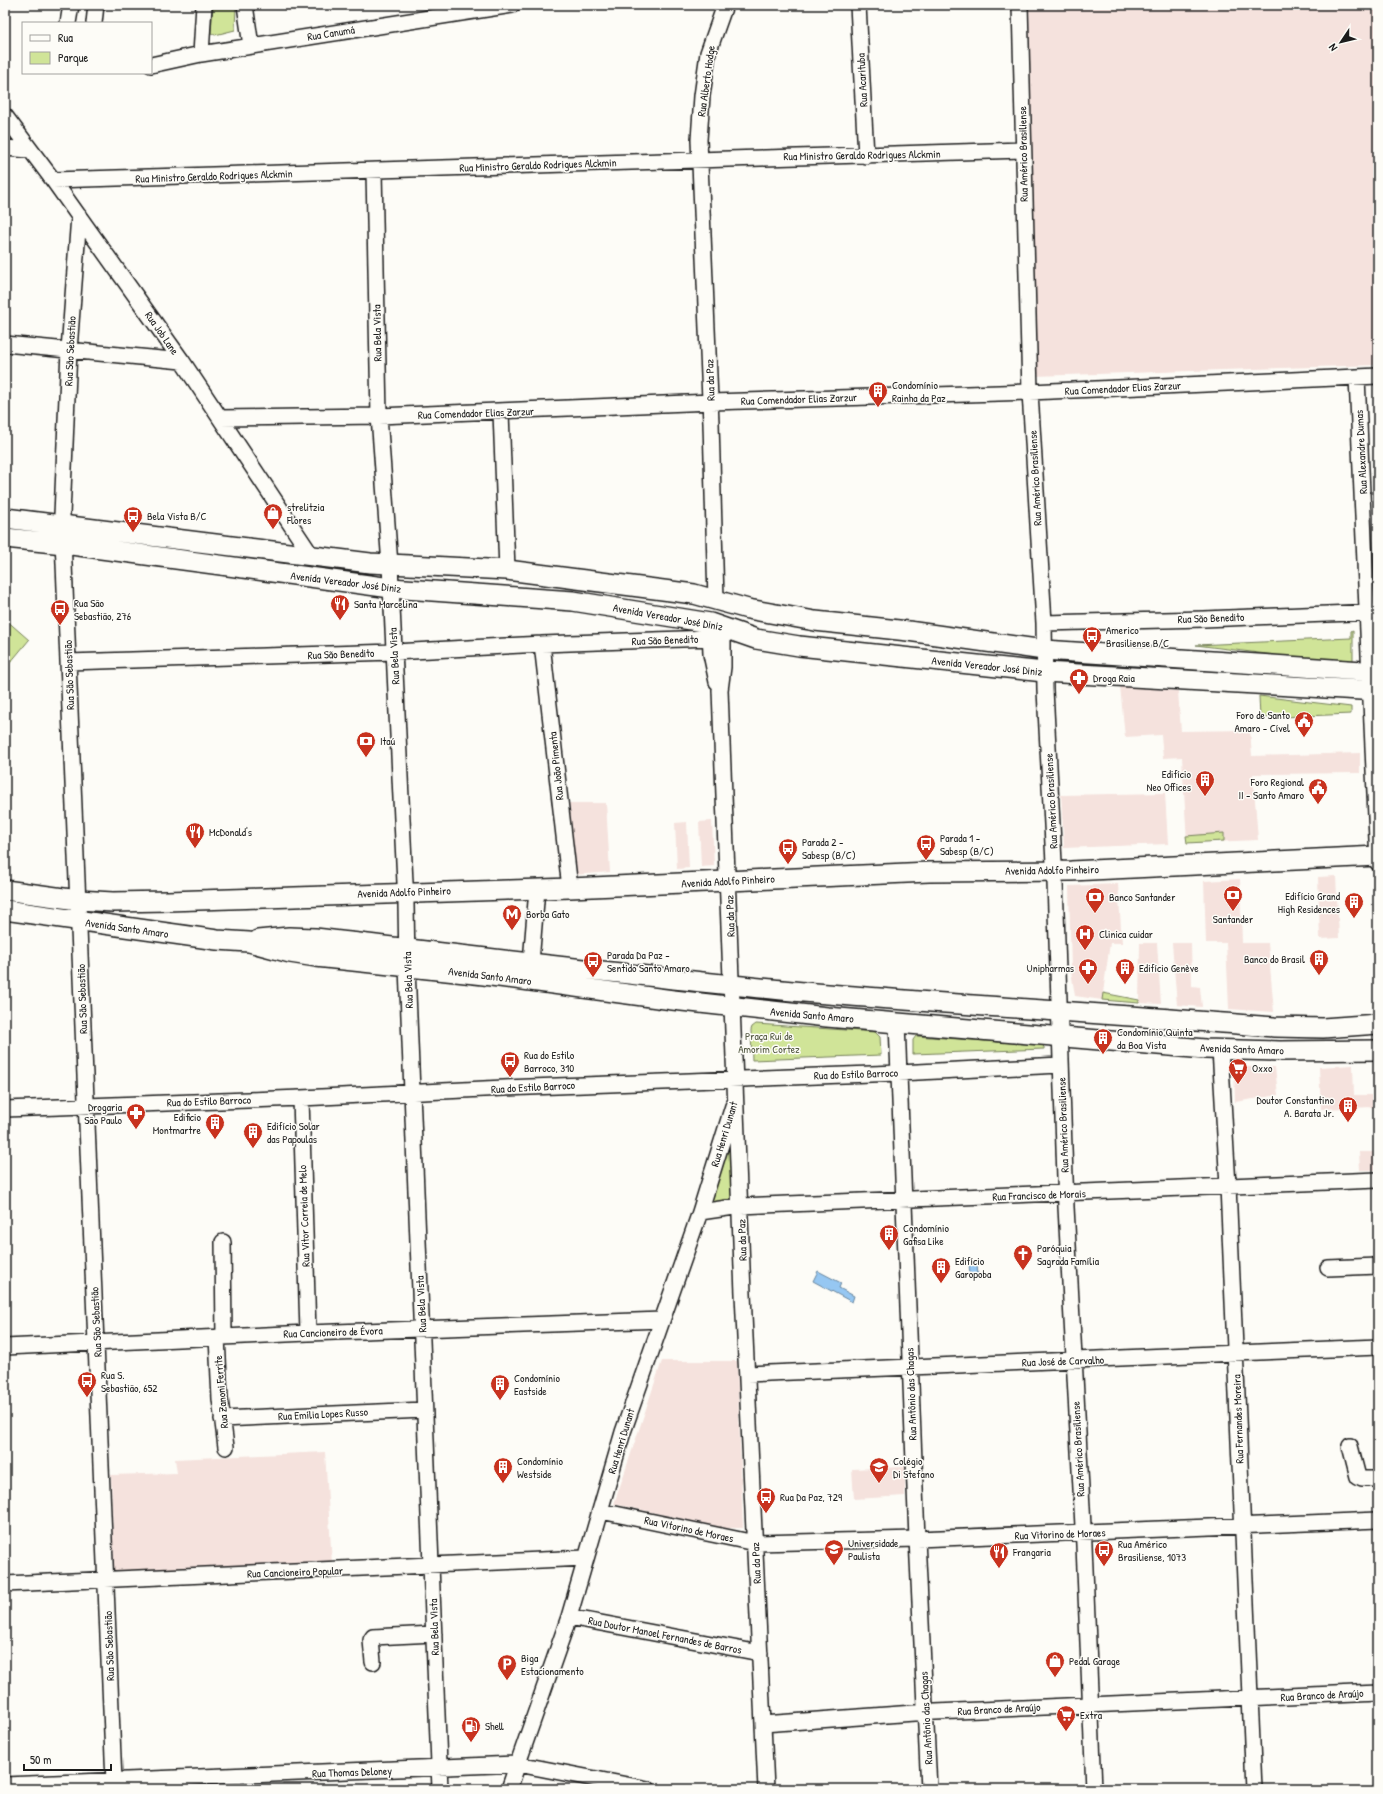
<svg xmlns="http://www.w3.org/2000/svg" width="1383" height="1794" font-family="'Patrick Hand',sans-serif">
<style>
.built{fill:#f5e2dd}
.green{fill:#d0e498;stroke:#76805a}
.water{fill:#96c7f2;stroke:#65839c}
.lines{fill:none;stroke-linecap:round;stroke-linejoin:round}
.minor-casing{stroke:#1c1c1c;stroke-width:18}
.major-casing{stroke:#1c1c1c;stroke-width:22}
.minor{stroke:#fdfcf7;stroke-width:15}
.major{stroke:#fdfcf7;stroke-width:19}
.labels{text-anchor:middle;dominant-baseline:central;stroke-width:3;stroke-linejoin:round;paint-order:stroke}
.street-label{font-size:11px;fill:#1c1c1c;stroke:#fdfcf7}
.poi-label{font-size:11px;fill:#1c1c1c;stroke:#fdfcf7;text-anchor:start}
.park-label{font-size:11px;fill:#525841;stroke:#fdfcf7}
</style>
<rect width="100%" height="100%" fill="#fdfcf7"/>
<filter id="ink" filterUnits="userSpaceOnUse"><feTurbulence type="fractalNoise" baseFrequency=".025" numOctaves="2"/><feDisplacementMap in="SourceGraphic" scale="8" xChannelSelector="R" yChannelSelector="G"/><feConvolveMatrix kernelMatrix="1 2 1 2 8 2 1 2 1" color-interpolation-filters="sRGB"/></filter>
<g filter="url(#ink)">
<path class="built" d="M1029,5h349v360l-344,11z
M1120,686l58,5 3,40 69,-1 2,26 108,-3v20l-107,1 5,66 -71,3 -5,-86 -19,1 -2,-23 -36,2z
M1165,793l3,51 -104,4 -3,-53z
M568,803h38l4,69 -36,3z
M712,821l2,45 -13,1 -2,-45z
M687,822l2,46 -12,1 -2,-46z
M1336,876l3,62 -19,1 -2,-62z
M1240,879l2,64h26l6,69 -45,-3 -3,-66h-20l-2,-62z
M1118,884l4,59h-12l-8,57 -27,-4 -4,-25 -2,-85z
M1140,943h17l4,61 -22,-1z
M1172,943h19l1,43 8,1 2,20 -25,-2z
M1353,1065l1,30h19l1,12 -53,2 -2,-42z
M1234,1067h41l3,28 -43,7z
M1359,1152h17l1,18h-17z
M662,1361h75l6,167h-18l-111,-24z
M325,1452l7,112 -218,11 -3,-100 66,-2 -2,-14z
M905,1467v29l-51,3 -2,-30z"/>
<path class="green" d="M213,5h23l-1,25 -20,5 -4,-2z
M5,619l24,21 -24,29z
M1353,630v35l-157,-20 155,-7v-7z
M1259,696l92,11v7l-91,4z
M1224,833v8l-37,2 -1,-7z
M1103,993l36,7v3l-37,-3z
M756,1024l119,8 5,5 1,18 -129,5 -1,-30 1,-3z
M916,1036l126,9 2,2v2l-131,5v-14z
M735,1120l3,83 -35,6z"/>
<path class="water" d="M969,1263h8l1,14h-8z
M818,1271l23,12 -2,5 15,8 -2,6 -39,-21z"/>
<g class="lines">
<g class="minor-casing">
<path id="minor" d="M245,5l6,41
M858,5l8,151
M1020,5l10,387 14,231 1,67 10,192 11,325 18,338 10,244
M68,23l3,-18
M94,23l2,-18
M201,54l3,-49
M151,65l50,-11 311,-49
M5,116l48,64 129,181 129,194
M5,148l24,2
M374,171l5,245 11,149 16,339 1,63 33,822
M53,180l970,-30
M79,216l-10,134 -7,165 52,1267
M5,344l177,17
M1357,377l21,486
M501,412l6,158
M220,418l159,-2 332,-14 319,-10 348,-16
M716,600l-5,-177 -12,-283 3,-44 6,-43 17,-48
M1044,623l160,-4 173,-7
M723,626v41l-3,23 23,604 23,495
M710,629l1,25 6,28
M542,644l28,244
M68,662l326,-10 148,-8 168,-6
M531,962l6,-73
M897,1023l20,516 12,250
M1220,1049l8,137 26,603
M301,1098l7,235
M5,1109l296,-11 203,-10 394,-15 162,-8
M700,1212l41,-6 637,-26
M223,1242l1,95
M1328,1268l50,-2
M217,1337l3,62 6,48
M5,1347l303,-14 354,-13
M748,1374l630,-27
M222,1419l202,-9
M1350,1446l8,31 4,2h16
M601,1511l154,32 162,-4 461,-19
M5,1584l580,-26
M569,1617l191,36
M373,1662l-2,-22 2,-3 61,-3
M763,1724l151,-11 464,-21
M5,1785l513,-21 130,25
M509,1789l60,-172 54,-185 77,-220 33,-106"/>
</g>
<g class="major-casing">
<path id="major" d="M5,518l365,45 137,7 156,20 31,4 54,15 67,12 93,10 136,19 334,22
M5,538l59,6 327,44 182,13 137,22 46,16 43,7 245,26 334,19
M5,890l73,10 35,2 55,-1 402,-13 359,-16 142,-1 307,-15
M5,910l212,30 32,2 41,11 26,4 168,18 189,25 154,17 378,32 75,2 98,-1
M258,940l31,-3 26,1c156,18 311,37 467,52 164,15 328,23 492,37l49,1 55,-4"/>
</g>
<use href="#minor" class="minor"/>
<use href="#major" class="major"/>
</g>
</g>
<defs>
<g id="building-pin" transform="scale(1)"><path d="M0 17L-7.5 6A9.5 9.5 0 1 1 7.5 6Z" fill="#c8321e" stroke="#fdfcf7"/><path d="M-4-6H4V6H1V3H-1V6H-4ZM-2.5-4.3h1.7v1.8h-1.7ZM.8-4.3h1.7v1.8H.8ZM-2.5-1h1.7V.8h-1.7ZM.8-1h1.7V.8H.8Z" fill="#fff"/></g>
<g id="shop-pin" transform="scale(1)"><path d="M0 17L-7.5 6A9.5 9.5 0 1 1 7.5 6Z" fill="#c8321e" stroke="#fdfcf7"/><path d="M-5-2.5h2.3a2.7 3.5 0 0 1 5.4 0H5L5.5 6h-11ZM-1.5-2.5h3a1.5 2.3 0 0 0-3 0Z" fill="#fff"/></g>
<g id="bus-pin" transform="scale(1)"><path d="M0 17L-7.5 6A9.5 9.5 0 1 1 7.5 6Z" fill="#c8321e" stroke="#fdfcf7"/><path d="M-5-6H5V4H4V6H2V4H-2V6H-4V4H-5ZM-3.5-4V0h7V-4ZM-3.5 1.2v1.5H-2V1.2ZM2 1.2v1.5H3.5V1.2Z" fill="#fff"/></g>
<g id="restaurant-pin" transform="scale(1)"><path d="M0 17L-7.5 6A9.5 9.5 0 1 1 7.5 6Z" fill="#c8321e" stroke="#fdfcf7"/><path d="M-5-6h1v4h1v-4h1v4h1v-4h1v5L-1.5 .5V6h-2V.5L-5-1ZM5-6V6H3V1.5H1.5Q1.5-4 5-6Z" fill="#fff"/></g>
<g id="pharmacy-pin" transform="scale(1)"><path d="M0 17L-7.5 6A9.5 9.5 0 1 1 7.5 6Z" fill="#c8321e" stroke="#fdfcf7"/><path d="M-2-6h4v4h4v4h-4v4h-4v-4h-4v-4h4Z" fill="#fff"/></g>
<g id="civic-pin" transform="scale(1)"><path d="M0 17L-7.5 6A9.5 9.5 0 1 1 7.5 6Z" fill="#c8321e" stroke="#fdfcf7"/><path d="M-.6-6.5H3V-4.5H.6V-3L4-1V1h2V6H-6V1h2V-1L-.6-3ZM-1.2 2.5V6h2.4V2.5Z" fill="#fff"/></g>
<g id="bank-pin" transform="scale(1)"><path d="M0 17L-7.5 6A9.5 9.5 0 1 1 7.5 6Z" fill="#c8321e" stroke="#fdfcf7"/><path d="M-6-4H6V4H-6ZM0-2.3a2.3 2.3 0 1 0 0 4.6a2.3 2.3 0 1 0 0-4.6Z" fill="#fff"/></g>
<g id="metro-pin" transform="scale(1)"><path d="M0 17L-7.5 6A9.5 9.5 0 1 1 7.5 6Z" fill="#c8321e" stroke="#fdfcf7"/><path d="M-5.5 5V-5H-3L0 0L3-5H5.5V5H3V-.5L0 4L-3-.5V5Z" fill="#fff"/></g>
<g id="hospital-pin" transform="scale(1)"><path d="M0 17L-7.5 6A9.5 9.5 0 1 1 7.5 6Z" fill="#c8321e" stroke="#fdfcf7"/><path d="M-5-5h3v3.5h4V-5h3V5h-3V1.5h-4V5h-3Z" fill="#fff"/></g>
<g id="supermarket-pin" transform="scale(1)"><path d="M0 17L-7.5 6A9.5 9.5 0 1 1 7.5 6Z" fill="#c8321e" stroke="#fdfcf7"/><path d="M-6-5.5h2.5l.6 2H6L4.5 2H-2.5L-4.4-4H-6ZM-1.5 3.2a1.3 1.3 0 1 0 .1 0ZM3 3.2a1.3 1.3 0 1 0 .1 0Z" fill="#fff"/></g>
<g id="church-pin" transform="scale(1)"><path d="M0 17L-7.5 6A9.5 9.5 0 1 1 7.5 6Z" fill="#c8321e" stroke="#fdfcf7"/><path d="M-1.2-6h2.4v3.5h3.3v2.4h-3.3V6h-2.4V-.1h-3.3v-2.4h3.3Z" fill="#fff"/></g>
<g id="school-pin" transform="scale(1)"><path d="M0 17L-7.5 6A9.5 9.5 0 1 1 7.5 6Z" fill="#c8321e" stroke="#fdfcf7"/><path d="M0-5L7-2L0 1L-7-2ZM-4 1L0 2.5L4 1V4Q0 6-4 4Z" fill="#fff"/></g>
<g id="university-pin" transform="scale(1)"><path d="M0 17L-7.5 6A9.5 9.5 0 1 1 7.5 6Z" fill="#c8321e" stroke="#fdfcf7"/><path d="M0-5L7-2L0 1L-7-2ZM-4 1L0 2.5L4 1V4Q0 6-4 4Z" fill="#fff"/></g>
<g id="parking-pin" transform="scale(1)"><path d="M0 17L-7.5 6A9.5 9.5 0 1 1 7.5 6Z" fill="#c8321e" stroke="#fdfcf7"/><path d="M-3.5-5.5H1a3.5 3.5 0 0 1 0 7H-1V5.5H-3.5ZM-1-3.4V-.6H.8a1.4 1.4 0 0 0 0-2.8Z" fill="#fff"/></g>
<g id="fuel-pin" transform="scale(1)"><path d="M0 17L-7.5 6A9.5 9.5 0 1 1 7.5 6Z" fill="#c8321e" stroke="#fdfcf7"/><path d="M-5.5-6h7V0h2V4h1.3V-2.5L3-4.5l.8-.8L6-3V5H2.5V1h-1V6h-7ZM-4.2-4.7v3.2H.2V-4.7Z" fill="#fff"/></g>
</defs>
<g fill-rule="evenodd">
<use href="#building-pin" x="878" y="391"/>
<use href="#shop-pin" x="273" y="513"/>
<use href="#bus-pin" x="133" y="516"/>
<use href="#restaurant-pin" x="340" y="604"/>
<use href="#bus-pin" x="60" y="609"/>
<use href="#bus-pin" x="1092" y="636"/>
<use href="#pharmacy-pin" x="1079" y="678"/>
<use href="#civic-pin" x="1304" y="721"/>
<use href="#bank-pin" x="366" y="741"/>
<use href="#building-pin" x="1205" y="780"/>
<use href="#civic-pin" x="1318" y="788"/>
<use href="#restaurant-pin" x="195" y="832"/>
<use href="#bus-pin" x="926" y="844"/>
<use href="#bus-pin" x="788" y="848"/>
<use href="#bank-pin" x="1233" y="895"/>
<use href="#bank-pin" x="1095" y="897"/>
<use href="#building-pin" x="1354" y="902"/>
<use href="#metro-pin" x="512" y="914"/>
<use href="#hospital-pin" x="1085" y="934"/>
<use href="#building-pin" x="1319" y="959"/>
<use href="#bus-pin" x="593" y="961"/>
<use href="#pharmacy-pin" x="1088" y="968"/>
<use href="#building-pin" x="1125" y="968"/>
<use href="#building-pin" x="1103" y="1038"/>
<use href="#bus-pin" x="510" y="1061"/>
<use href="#supermarket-pin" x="1238" y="1068"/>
<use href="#building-pin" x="1348" y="1106"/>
<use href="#pharmacy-pin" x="136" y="1113"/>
<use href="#building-pin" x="215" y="1123"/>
<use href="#building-pin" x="253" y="1132"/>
<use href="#building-pin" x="889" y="1234"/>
<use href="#church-pin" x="1023" y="1254"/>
<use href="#building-pin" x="941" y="1267"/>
<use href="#bus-pin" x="87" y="1381"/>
<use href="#building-pin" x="500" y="1384"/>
<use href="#building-pin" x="503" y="1467"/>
<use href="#school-pin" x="879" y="1467"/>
<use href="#bus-pin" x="766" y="1497"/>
<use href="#university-pin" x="834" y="1549"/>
<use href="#bus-pin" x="1104" y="1550"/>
<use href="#restaurant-pin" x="999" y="1552"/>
<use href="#shop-pin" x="1055" y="1661"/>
<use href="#parking-pin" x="507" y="1664"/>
<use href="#supermarket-pin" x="1066" y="1715"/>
<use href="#fuel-pin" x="471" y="1726"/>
</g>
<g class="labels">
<g class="street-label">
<text transform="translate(331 33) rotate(-9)">Rua Canumá</text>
<text transform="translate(862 80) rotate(-93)">Rua Acarituba</text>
<text transform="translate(706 81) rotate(-82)">Rua Alberto Hodge</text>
<text transform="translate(1023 154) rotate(-91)">Rua Américo Brasiliense</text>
<text transform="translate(862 155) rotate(-1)">Rua Ministro Geraldo Rodrigues Alckmin</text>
<text transform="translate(538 165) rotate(-2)">Rua Ministro Geraldo Rodrigues Alckmin</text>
<text transform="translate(214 176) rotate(-2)">Rua Ministro Geraldo Rodrigues Alckmin</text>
<text transform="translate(162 333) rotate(55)">Rua Job Lane</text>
<text transform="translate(377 333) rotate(-91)">Rua Bela Vista</text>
<text transform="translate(70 351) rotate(-87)">Rua São Sebastião</text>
<text transform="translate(710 380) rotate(-92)">Rua da Paz</text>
<text transform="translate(1123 388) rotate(-3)">Rua Comendador Elias Zarzur</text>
<text transform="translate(799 399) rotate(-2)">Rua Comendador Elias Zarzur</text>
<text transform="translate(476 413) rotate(-2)">Rua Comendador Elias Zarzur</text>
<text transform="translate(1361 452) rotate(-93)">Rua Alexandre Dumas</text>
<text transform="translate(1035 478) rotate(-93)">Rua Américo Brasiliense</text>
<text transform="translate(346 582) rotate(7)">Avenida Vereador José Diniz</text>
<text transform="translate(668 617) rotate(10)">Avenida Vereador José Diniz</text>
<text transform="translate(1211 618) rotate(-2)">Rua São Benedito</text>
<text transform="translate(665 640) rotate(-2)">Rua São Benedito</text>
<text transform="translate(341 654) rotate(-2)">Rua São Benedito</text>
<text transform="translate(394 656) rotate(-93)">Rua Bela Vista</text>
<text transform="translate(987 666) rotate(6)">Avenida Vereador José Diniz</text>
<text transform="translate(69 675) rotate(-92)">Rua São Sebastião</text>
<text transform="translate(556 766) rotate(-96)">Rua João Pimenta</text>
<text transform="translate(1051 801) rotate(-93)">Rua Américo Brasiliense</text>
<text transform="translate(1052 870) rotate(-1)">Avenida Adolfo Pinheiro</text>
<text transform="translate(728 881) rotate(-3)">Avenida Adolfo Pinheiro</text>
<text transform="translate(404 892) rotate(-2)">Avenida Adolfo Pinheiro</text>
<text transform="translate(730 916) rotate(-92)">Rua da Paz</text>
<text transform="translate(127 928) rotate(8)">Avenida Santo Amaro</text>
<text transform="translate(490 976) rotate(7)">Avenida Santo Amaro</text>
<text transform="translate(408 980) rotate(-92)">Rua Bela Vista</text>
<text transform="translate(82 999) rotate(-92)">Rua São Sebastião</text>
<text transform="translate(812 1015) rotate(5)">Avenida Santo Amaro</text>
<text transform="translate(1242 1049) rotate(2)">Avenida Santo Amaro</text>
<text transform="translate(856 1074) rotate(-2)">Rua do Estilo Barroco</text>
<text transform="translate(533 1087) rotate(-3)">Rua do Estilo Barroco</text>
<text transform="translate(209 1101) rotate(-2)">Rua do Estilo Barroco</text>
<text transform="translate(1063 1125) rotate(-92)">Rua Américo Brasiliense</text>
<text transform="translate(724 1134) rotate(-73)">Rua Henri Dunant</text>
<text transform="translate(1039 1195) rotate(-2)">Rua Francisco de Morais</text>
<text transform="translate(304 1216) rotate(-92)">Rua Vitor Correia de Melo</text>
<text transform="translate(742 1240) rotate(-92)">Rua da Paz</text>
<text transform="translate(421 1304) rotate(-93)">Rua Bela Vista</text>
<text transform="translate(96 1322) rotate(-93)">Rua São Sebastião</text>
<text transform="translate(333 1332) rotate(-2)">Rua Cancioneiro de Évora</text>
<text transform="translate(1063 1361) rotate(-2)">Rua José de Carvalho</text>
<text transform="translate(221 1392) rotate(-95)">Rua Zanoni Ferrite</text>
<text transform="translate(911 1394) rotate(-92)">Rua Antônio das Chagas</text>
<text transform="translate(323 1414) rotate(-3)">Rua Emília Lopes Russo</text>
<text transform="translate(1238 1419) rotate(-92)">Rua Fernandes Moreira</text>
<text transform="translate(621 1441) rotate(-73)">Rua Henri Dunant</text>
<text transform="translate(1078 1449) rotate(-93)">Rua Américo Brasiliense</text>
<text transform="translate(689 1529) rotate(12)">Rua Vitorino de Moraes</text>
<text transform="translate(1060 1534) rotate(-2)">Rua Vitorino de Moraes</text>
<text transform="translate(756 1563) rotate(-93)">Rua da Paz</text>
<text transform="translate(295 1572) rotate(-2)">Rua Cancioneiro Popular</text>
<text transform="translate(434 1627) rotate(-92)">Rua Bela Vista</text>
<text transform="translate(665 1635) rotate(11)">Rua Doutor Manoel Fernandes de Barros</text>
<text transform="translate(109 1646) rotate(-92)">Rua São Sebastião</text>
<text transform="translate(1322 1695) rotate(-3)">Rua Branco de Araújo</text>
<text transform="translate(999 1709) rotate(-3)">Rua Branco de Araújo</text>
<text transform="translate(926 1718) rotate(-93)">Rua Antônio das Chagas</text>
<text transform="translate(352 1772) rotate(-2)">Rua Thomas Deloney</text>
</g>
<g class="poi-label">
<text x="892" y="385">Condomínio<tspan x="892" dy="13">Rainha da Paz</tspan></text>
<text x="287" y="507">strelitzia<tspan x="287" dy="13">Flores</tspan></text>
<text x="147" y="516">Bela Vista B/C</text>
<text x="74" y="603">Rua São<tspan x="74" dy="13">Sebastião, 276</tspan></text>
<text x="354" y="604">Santa Marcelina</text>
<text x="1106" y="630">Americo<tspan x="1106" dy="13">Brasiliense B/C</tspan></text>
<text x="1093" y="678">Droga Raia</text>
<text x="1290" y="715" text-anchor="end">Foro de Santo<tspan x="1290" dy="13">Amaro - Cível</tspan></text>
<text x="380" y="741">Itaú</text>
<text x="1191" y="774" text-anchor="end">Edifício<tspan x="1191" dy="13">Neo Offices</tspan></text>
<text x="1304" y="782" text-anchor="end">Foro Regional<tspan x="1304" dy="13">II - Santo Amaro</tspan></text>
<text x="209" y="832">McDonald's</text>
<text x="940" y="838">Parada 1 -<tspan x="940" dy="13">Sabesp (B/C)</tspan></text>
<text x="802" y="842">Parada 2 -<tspan x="802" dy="13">Sabesp (B/C)</tspan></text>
<text x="1340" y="896" text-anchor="end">Edifício Grand<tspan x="1340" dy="13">High Residences</tspan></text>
<text x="1109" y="897">Banco Santander</text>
<text x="526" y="914">Borba Gato</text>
<text x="1233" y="919" text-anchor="middle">Santander</text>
<text x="1099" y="934">Clinica cuidar</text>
<text x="607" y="955">Parada Da Paz -<tspan x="607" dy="13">Sentido Santo Amaro</tspan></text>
<text x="1305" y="959" text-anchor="end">Banco do Brasil</text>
<text x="1074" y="968" text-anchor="end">Unipharmas</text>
<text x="1139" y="968">Edifício Genève</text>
<text x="1117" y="1032">Condomínio Quinta<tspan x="1117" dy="13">da Boa Vista</tspan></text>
<text x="524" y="1055">Rua do Estilo<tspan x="524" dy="13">Barroco, 310</tspan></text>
<text x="1252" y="1068">Oxxo</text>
<text x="1334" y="1100" text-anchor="end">Doutor Constantino<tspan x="1334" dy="13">A. Barata Jr.</tspan></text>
<text x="122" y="1107" text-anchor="end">Drogaria<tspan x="122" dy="13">São Paulo</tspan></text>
<text x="201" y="1117" text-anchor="end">Edificio<tspan x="201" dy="13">Montmartre</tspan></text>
<text x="267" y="1126">Edifício Solar<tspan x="267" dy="13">das Papoulas</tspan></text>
<text x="903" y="1228">Condomínio<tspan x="903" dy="13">Gafisa Like</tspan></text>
<text x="1037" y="1248">Paróquia<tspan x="1037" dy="13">Sagrada Família</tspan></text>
<text x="955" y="1261">Edifício<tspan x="955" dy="13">Garopoba</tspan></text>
<text x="101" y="1375">Rua S.<tspan x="101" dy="13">Sebastião, 652</tspan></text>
<text x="514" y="1378">Condomínio<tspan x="514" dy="13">Eastside</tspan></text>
<text x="517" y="1461">Condomínio<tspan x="517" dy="13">Westside</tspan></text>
<text x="893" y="1461">Colégio<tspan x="893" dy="13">Di Stefano</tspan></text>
<text x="780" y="1497">Rua Da Paz, 729</text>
<text x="848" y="1543">Universidade<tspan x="848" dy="13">Paulista</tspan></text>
<text x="1118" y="1544">Rua Américo<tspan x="1118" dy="13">Brasiliense, 1073</tspan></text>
<text x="1013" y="1552">Frangaria</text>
<text x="521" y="1658">Biga<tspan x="521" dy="13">Estacionamento</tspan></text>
<text x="1069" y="1661">Pedal Garage</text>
<text x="1080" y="1715">Extra</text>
<text x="485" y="1726">Shell</text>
</g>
<g class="park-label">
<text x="769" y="1036">Praça Rui de<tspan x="769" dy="13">Amorim Cortez</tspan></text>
</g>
</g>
<rect width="1383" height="1794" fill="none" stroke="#fdfcf7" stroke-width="20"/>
<rect x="10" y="10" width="1363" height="1774" fill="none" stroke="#1c1c1c" stroke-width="1.5" filter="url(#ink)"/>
<rect x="22" y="22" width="130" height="52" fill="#fdfcf7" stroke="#a3a29f"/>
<rect x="30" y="35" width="20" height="6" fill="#fdfcf7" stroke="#a3a29f"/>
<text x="58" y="42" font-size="12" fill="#1c1c1c">Rua</text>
<rect x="30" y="52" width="20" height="12" fill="#d0e498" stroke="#a3a29f"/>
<text x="58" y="62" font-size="12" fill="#1c1c1c">Parque</text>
<g transform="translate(1341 42) rotate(235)" stroke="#fdfcf7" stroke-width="3" paint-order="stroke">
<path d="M0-3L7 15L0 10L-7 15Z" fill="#1c1c1c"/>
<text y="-6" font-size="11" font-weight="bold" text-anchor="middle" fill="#1c1c1c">N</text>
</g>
<path d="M24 1764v6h87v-6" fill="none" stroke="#1c1c1c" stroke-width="2"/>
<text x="30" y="1764" font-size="12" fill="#1c1c1c" stroke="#fdfcf7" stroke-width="3" paint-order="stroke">50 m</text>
</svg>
